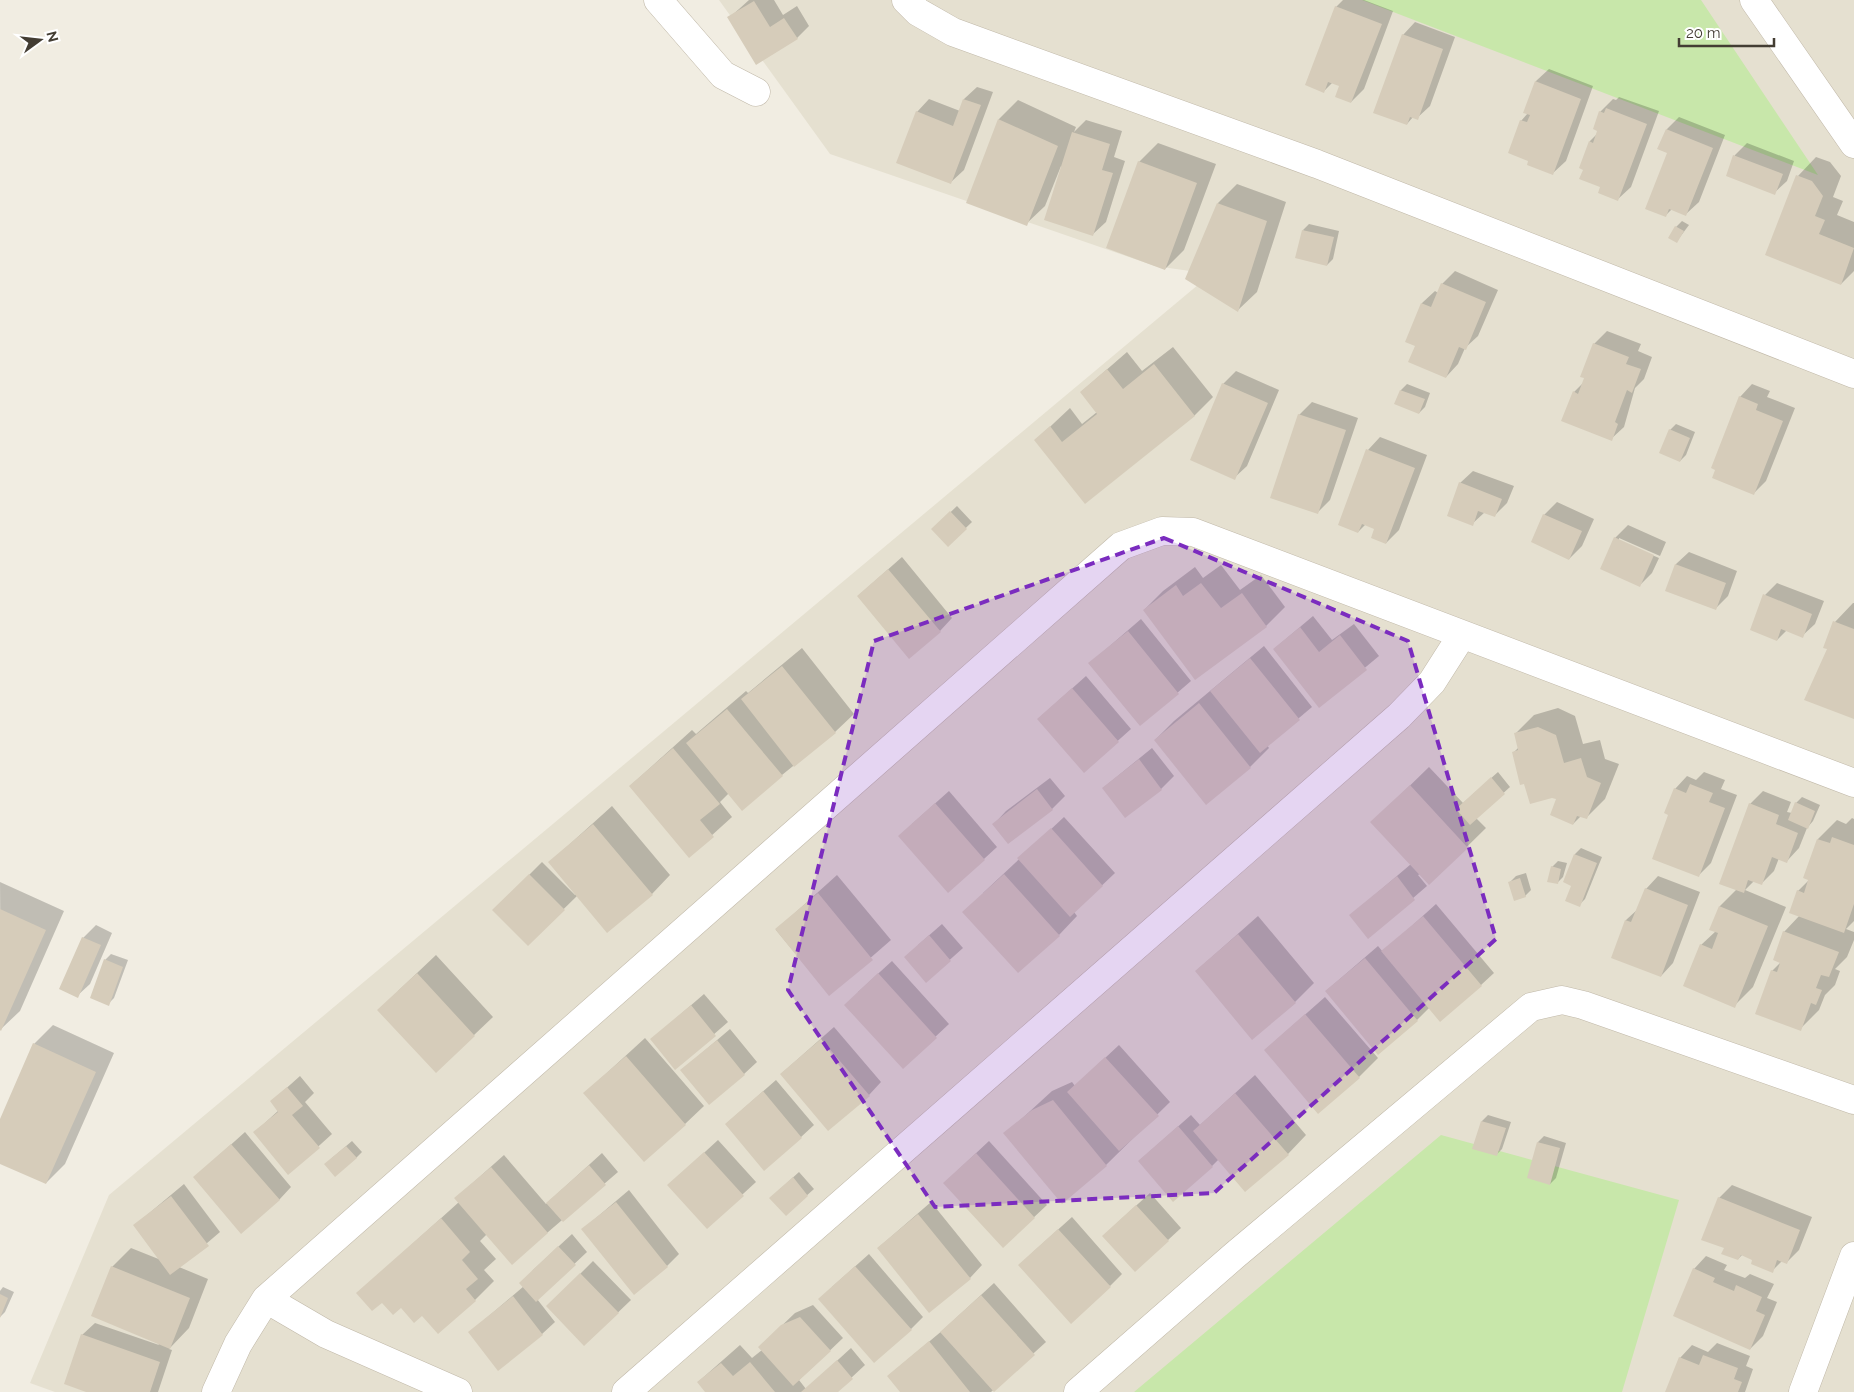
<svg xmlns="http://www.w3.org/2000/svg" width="1854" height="1392" font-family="Raleway,sans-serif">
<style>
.residential{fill:#e5e0d0}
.green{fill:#c8e7aa}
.shadow{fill:#0003}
.building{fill:#d6ccba}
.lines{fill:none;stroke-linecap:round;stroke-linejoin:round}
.street-casing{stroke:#c0b8a8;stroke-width:29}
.street{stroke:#fff;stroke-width:28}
.marked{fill:#7b2cbf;fill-opacity:0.2;stroke:#7b2cbf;stroke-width:4;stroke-dasharray:10 6;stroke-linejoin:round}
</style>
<rect width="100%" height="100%" fill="#f1ede2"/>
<path class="residential" d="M719,0h1135v1392h-1799l-25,-9 79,-188 1102,-921 -56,-8 -325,-112z"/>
<path class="green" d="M1362,0h339l117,175z
M1441,1135l238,65 -57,192h-488z"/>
<path class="shadow" d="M749,0h25l9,15 14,-9 12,20 -12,12 -68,-20z
M1343,0h21l29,11 -29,78 -13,13 -10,-17 -8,-3 -9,9 12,-84z
M1415,22l40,15 -25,69 -13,12 -4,-1 -6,7 -4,-89z
M1549,69l44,17 -27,75 -13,12 -32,-52 7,-8 -3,-1 11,-31z
M977,87l16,5 -29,78 -13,12 -34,-70 12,-13 31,12 4,-12z
M1619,97l40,14 -28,76 -13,12 -33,-30 5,-28 8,-8 2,-21 13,-13 3,1z
M1018,100l58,27 -2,5 12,-12 36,11 -8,26 11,4 -19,61 -13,12 -32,-68 -16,40 -19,18 -58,-21 31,-84z
M1679,117l46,18 -26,67 -13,12 -14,-5 -7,7 4,-63 -10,-4 8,-20z
M1158,143l58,21 -32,86 -19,19 -26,-107z
M1747,143l47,18 -7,20 -13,12 -47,-18 8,-20z
M1816,157l14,5 11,14 -8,21 10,4 -6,14 17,7v49l-13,13 -74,-30 31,-78z
M1237,184l49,18 -29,90 -19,18 -20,-107z
M1682,221l7,4 -12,16 -1,-14z
M1309,224l30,7 -6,28 -6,6 -24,-35z
M1455,271l43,19 -20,46 -13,12 -7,16 -12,13 -30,-32 6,-42 13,-12 3,2 4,-9z
M1607,331l34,13 -3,7 14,6 -8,22 -9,9 -11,39 -13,12 -37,-47 10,-10 10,-38z
M1173,347l40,50 -19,19 -109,86 -49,-62 34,-32 12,16 15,-12 -16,-20 46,-40 15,19z
M1236,371l43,19 -32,76 -13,12 -11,-94z
M1407,384l23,9 -5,14 -6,6 -23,-10 5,-13z
M1752,384l18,7 -3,6 28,11 -29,73 -12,12 -14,-96z
M1312,402l46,16 -28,82 -13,13 -18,-98z
M1676,424l19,8 -9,23 -6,6 -10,-31z
M1380,437l47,18 -28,75 -13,13 -10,-15 -10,-4 -8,8 10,-82z
M1473,471l41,15 -7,17 -13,13 -9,-4 -13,12 -12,-41z
M1557,502l37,17 -12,27 -13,13 -25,-44z
M957,506l15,16 -24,23 -15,-16z
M1628,525l38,17 -6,14 -41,-18v3l40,17 -7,15 -12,12 -25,-47z
M1689,552l48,19 -9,25 -13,13 -48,-19 9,-26z
M902,557l50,61 -12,13 -82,-35z
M1221,565l19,25 21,-15 24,32 -19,19 -122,-16 19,-19 32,-24 8,11z
M1777,583l47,18 -9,23 -13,12 -15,-6 -10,10 -12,-45z
M1853,603h1v115l-25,-70 -4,-1 10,-25z
M1313,616l19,24 22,-16 25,32 -60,50 -45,-57z
M1141,619l50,62 -51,44 -50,-62z
M1264,646l48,61 -45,38 2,3 -19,19 -44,36 -51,-63 19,-19z
M802,648l52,66 -19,18 -53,43 -53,18 -9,9 12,15 -43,39 -59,-70 62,-56 4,4 50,-43 2,2z
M1086,676l45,53 -47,42 -46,-52z
M1558,708l17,8 8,28 17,-4 5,19 14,5 -14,35 -19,19 -5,-2 -8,8 -16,-25 -44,-46 6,-6 -4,-13 19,-19z
M1152,748l22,28 -13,13 -58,-1z
M1429,767l34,36 35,-31 12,15 -34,31 10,10 -57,56 -9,-10 -2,1 9,11 -59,51 -17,-22 60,-51 -20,-60z
M1704,772l21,8 -4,9 16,6 -26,68 -12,12 -29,-61 5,-25 12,-13 9,4z
M1050,778l15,18 -13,13 -58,15 12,-13z
M949,791l48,56 -49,45 -36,-68z
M1763,791l28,11 -4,10 5,1 4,-10 6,-6 18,8 -7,16 -6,7 -8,20 -12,13 -8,-3 -5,13 -13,13 -7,-3 -9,9 41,17 -33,80 -19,19 -33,-61 15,-14 -5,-2 9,-23 17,-17 13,-85z
M612,806l58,69 -18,19 -74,1 -50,49 -34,-34 48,-48 33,33 1,-1 -26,-32z
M1064,817l51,56 -41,39 3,4 -18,19 -76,-42z
M1852,818l2,1v102l-8,8 8,3v8l-7,17 -12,12 5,2 -5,14 -10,10 -6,15 -19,19 -28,-58 9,-9 3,-30 16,-17 -2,-24 12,-12 -5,-2 13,-38 19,-19 9,4z
M1581,848l21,9 -17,42 -6,6 -6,-20 2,-31z
M1558,861l9,2 -4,14 -6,6 -5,-16z
M1526,873l5,17 -6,6 -15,-14 6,-6z
M837,875l54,65 -62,54 -53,-64z
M1658,876l42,16 -27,71 -12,13 -48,-19 13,-37 12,-11 8,-20z
M0,882l64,29 -44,100 -19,18z
M1436,904l58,69 -13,12 -51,22 -13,13 -91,-29 52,-45 5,6z
M1258,916l56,67 -19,19 -99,-31z
M942,924l21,24 -37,33 -8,-36z
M96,925l16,8 -22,51 -13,12 6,-58z
M111,954l17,6 -14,38 -6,6 -3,-44z
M436,955l57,62 -57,54 -38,-80z
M892,961l57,63 -46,43 -45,-75z
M704,994l24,28 -53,46 -23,-29z
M1325,997l53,61 -19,19 -94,-27z
M53,1025l61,28 -49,111 -19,19 -46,-21v-40l34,-78z
M834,1027l47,55 -12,13 -88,-21z
M730,1029l27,33 -13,12 -62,-4z
M645,1038l59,68 -19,18 -100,-31z
M1119,1045l51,57 -64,63 -44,37 -57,-68 47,-43 20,-9 3,4z
M1255,1075l51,60 -18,19 -69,5 -7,7 -73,-5 52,-46 9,10z
M300,1076l14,17 -9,9 27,32 -43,39 -34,-41 24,-22 -7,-9z
M776,1080l38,45 -13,12 -75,-13z
M1488,1115l23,7 -9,27 -6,6 -22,-7 8,-27z
M245,1132l46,55 -12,13 -84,-23z
M1544,1136l22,7 -10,35 -6,6 -12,-42z
M718,1140l38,42 -49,45 -25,-54z
M352,1141l10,11 -6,6h-24z
M989,1141l58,64 -44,41 -45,-76z
M602,1153l16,19 -106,91 -25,-29 -7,7 16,18 -12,11 10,11 -19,19 -53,14 -64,-21 101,-91 -3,-4 48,-43 42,49z
M799,1172l15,17 -28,25 -9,-22z
M184,1184l36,48 -41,35 29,12 -19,49 -20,21 3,1 -14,42h-68l-8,-57 13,-12 64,22 -47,-78 19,-19 30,12 -26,-35z
M1732,1185l80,32 -13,33 -13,13 -4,-2 -10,10 -29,-17 -5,5 -13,-12 -6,-49z
M629,1190l50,64 -12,12 -84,-37z
M1150,1193l31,35 -13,12 -52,-16z
M931,1202l51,63 -12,13 -92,-30z
M1072,1217l50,57 -12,12 -78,-33z
M572,1234l15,18 -50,47 18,23 -13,12 -72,-2 54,-46 9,-16z
M869,1254l54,63 -12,12 -79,-42z
M1706,1256l21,9 -3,5 21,8 5,-4 24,10 -7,14 10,4 -14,34 -13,13 -56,-80z
M593,1261l38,39 -46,44 -37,-38z
M994,1283l52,59 -55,50h-90l-13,-16 55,-46z
M3,1287l11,5 -9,20 -5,5v-26z
M813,1305l30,33 -44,42 7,9 45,-41 14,17 -29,27h-130l-8,-10 42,-37 12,13 10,-8 10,-15 23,-22z
M1717,1343l33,13 -4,10 7,3 -8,23h-79l14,-34 12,-13 16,7z"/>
<path class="building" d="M754,1l16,26 14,-9 14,21 -42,26 -29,-48z
M1335,6l47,18 -31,79 -16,-6 4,-11 -11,-4 -4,11 -19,-8z
M1402,34l41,15 -25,71 -8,-3 -3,8 -34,-12z
M1535,81l46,18 -28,76 -26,-10 1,-4 -20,-8 12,-33 7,2 3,-7 -7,-2z
M963,99l18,6 -30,79 -55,-21 20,-52 37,15z
M1606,108l41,16 -29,77 -20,-8 2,-6 -21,-8 4,-9 -4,-2 10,-27 4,2 4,-12 -4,-2 6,-18 5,2z
M998,119l60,27 -31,80 -61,-23z
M1666,129l47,19 -27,68 -17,-7 -3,8 -21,-8 22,-56 -10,-4z
M1072,132l38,12 -8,26 11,3 -20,63 -49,-16z
M1733,155l50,19 -8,21 -49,-19z
M1138,161l59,22 -32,87 -59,-22z
M1796,175l16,6 11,15 -8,20 10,4 -6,14 35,14 -13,37 -76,-30z
M1217,203l50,18 -29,91 -53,-33z
M1675,226l9,5 -7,12 -9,-5z
M1302,230l32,7 -7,29 -32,-8z
M1441,283l45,19 -20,48 -7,-3 -13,31 -38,-16 7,-16 -10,-4 16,-39 10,4z
M1593,343l36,14 -3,7 15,5 -9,24 -5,-3 -12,32 3,2 -6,17 -51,-20 12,-30 5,3 6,-16 -4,-1z
M1154,364l41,52 -110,88 -51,-64 16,-14 12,16 35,-28 -17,-22 27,-23 16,20z
M1222,383l46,20 -33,77 -45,-20z
M1400,390l25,9 -6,15 -25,-10z
M1739,396l19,8 -2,6 27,11 -29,74 -42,-17 3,-8 -4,-2z
M1298,414l48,16 -28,84 -48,-16z
M1669,429l21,9 -10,24 -21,-9z
M1366,449l49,19 -29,76 -15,-6 3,-9 -12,-5 -4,9 -20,-8z
M1459,482l43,17 -7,18 -17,-6 -5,15 -26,-10z
M950,511l17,18 -19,18 -17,-18z
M1543,514l39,17 -13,29 -38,-18z
M1614,537l40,18 -14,32 -40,-18z
M1675,564l51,19 -10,27 -51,-19z
M888,569l53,63 -32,27 -52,-63z
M1201,583l20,25 21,-15 25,34 -72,53 -52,-70 33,-25 7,11z
M1763,594l49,20 -9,24 -22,-9 -4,12 -27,-11z
M1833,621l21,8v90l-50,-19 23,-51 -4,-1z
M1300,627l19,25 21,-17 27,35 -48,38 -46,-59z
M1128,631l51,63 -39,32 -52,-63z
M1250,658l50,62 -40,33 -50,-62z
M782,666l54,67 -42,34 -53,-68z
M1072,688l47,54 -35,31 -47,-54z
M1199,703l52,65 -45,37 -52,-65z
M727,709l56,67 -41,35 -56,-68z
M1538,727l18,8 8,28 17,-5 6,19 14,6 -14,36 -10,-3 -4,9 -23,-10 6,-16 -4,-1 -22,6 -6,-20 -4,1 -8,-33 6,-2 -4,-17z
M673,748l47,56 -20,16 14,17 -25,21 -60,-72z
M1139,759l23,31 -37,28 -23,-30z
M1491,777l14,17 -35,31 -14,-16z
M1690,784l23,9 -4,9 16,6 -26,69 -47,-18 16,-44 -4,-2 10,-25 12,5z
M1410,785l58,63 -39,37 -59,-63z
M1037,789l16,21 -45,34 -16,-20z
M1795,802l20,9 -7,18 -20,-9z
M935,803l50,57 -37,33 -50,-57z
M1749,803l30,12 -3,9 22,9 -11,30 -15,-6 -10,28 -14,-5 -4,13 -25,-9z
M593,824l60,71 -46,38 -59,-71z
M1051,828l52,58 -33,31 -53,-59z
M1832,837l22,8v59l-10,29 -55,-20 8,-23 7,3 4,-13 -5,-2 14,-39 13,4z
M1574,854l23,9 -17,44 -15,-6 6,-15 -8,-4z
M1551,866l10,3 -3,15 -11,-2z
M529,874l36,36 -37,36 -36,-36z
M1004,874l56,62 -42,37 -56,-61z
M1397,876l18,24 -47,39 -19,-24z
M1520,878l6,19 -12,4 -6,-19z
M1645,888l43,17 -27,72 -50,-19 14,-38 6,2z
M818,893l55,67 -44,36 -54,-67z
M1719,906l49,20 -33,82 -52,-22 17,-42 12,5 6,-16 -9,-3z
M0,909l46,21 -45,101 -1,-1z
M1423,916l59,70 -42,36 -59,-71z
M1783,931l56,21 -10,25 -8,-2 -5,13 6,2 -6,15 -5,-2 -10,28 -46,-17 16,-44 6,2 3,-9 -7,-3z
M1238,934l58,69 -44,37 -57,-69z
M929,935l22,26 -25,22 -22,-26z
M82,937l19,8 -23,53 -19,-9z
M1365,958l53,63 -40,34 -53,-64z
M104,959l19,8 -14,39 -19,-8z
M417,973l58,63 -39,37 -59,-63z
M878,973l59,65 -34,31 -59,-64z
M691,1005l25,31 -41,34 -25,-31z
M1305,1014l55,64 -42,36 -54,-64z
M821,1039l49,57 -42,35 -48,-57z
M717,1040l28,35 -36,30 -29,-35z
M33,1043l63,29 -50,112 -46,-20v-45z
M626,1056l60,69 -42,37 -61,-69z
M1105,1057l54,59 -40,35 -52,-59z
M287,1087l16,19 -11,9 28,33 -32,27 -35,-43 25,-20 -8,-11z
M763,1091l39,47 -38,33 -39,-47z
M1235,1093l54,62 -44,37 -52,-61z
M1053,1100l54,66 -45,38 -59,-71 29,-23z
M1481,1121l25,7 -9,28 -25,-7z
M1178,1126l35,41 -40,35 -35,-41z
M1537,1142l23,6 -10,37 -23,-7z
M231,1144l49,56 -39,34 -48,-57z
M346,1146l11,12 -22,19 -11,-13z
M704,1152l40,44 -37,33 -40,-44z
M976,1153l59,65 -32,30 -60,-65z
M589,1165l17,20 -43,37 -17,-19z
M491,1167l57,66 -36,32 -58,-67z
M793,1177l15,19 -22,20 -17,-18z
M171,1196l38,50 -39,29 -37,-50z
M1718,1197l82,33 -13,34 -10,-4 -4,13 -22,-9 1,-4 -11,-5 -3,5 -17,-6 3,-6 -23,-8z
M616,1202l52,65 -34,28 -53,-66z
M1136,1205l33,36 -34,31 -33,-36z
M918,1214l53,65 -42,34 -52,-65z
M441,1218l29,34 -8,8 16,19 -12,10 10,12 -38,33 -16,-18 -8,7 -13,-15 -8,7 -11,-12 -10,8 -16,-18z
M1058,1229l53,58 -40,37 -53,-59z
M558,1246l18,19 -40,37 -17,-19z
M111,1266l79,32 -20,51 -79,-33z
M855,1266l57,64 -38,33 -56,-64z
M1693,1268l22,10 -2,4 21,9 2,-6 26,12 -6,14 9,4 -15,35 -77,-34z
M580,1273l39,40 -35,33 -38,-40z
M0,1294l8,4 -8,20z
M981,1295l54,60 -41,37 -54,-60z
M513,1296l30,39 -45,36 -30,-39z
M800,1317l31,34 -38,35 -35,-39 23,-22z
M81,1334l79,28 -10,30h-64l-22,-8z
M929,1341l41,51h-70l-13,-16z
M1703,1355l35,13 -4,11 8,3 -4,10h-73l14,-35 20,8z
M837,1360l16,19 -15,13h-37z
M750,1362l25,30h-70l-8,-10 24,-19 12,13z"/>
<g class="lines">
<g class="street-casing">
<path id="street" d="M658,0l65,75 33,17
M906,0l12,12 35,20 364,132 537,210
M1754,0l100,144
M266,1299l60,35 132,58
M216,1392l22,-48 28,-45 855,-753 41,-15 31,1 661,251
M626,1392l773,-676 33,-34 30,-47
M1078,1392l157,-137 296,-248 31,-7 21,5 271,95
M1803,1392l51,-136"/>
</g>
<use href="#street" class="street"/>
</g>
<path class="marked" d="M1164,538l244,103 88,298 -282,254 -279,14 -147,-217 86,-349z"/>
<g transform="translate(40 40) rotate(75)" stroke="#ffffff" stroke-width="4" paint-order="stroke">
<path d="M0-4L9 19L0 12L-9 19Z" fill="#433d33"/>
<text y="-8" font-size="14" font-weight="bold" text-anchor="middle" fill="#433d33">N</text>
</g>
<path d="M1679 38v8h95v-8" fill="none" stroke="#433d33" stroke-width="2.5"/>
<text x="1686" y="38" font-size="15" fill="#433d33" stroke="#ffffff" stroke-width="4" paint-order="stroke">20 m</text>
</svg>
